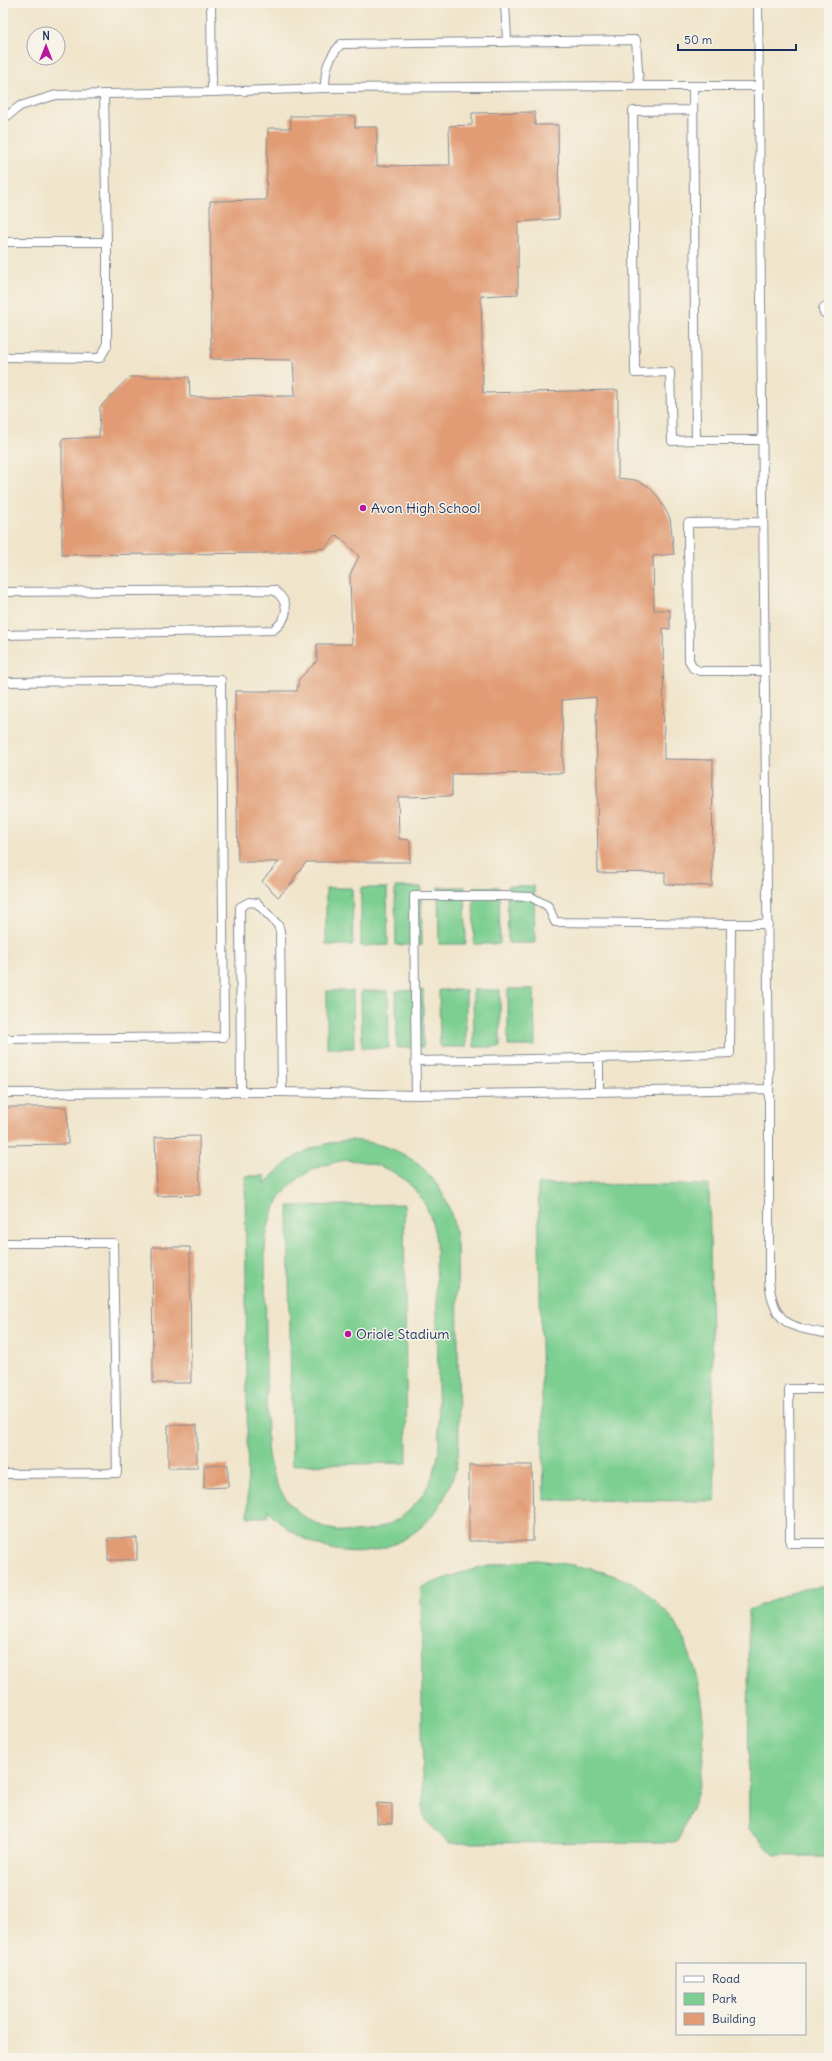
<svg xmlns="http://www.w3.org/2000/svg" width="832" height="2061" font-family="Delius,sans-serif">
<style>
.green{fill:#7dcf91;stroke:#4c7f78;fill-rule:evenodd}
.building{fill:#e19c75}
.lines{fill:none;stroke-linecap:round;stroke-linejoin:round}
.service-casing{stroke:#868a94;stroke-width:10}
.minor-casing{stroke:#868a94;stroke-width:18}
.service{stroke:#fff;stroke-width:8}
.minor{stroke:#fff;stroke-width:16}
.poi-dot{fill:#b5179e;stroke:#f7f3e8;stroke-width:1.5}
.labels{text-anchor:middle;dominant-baseline:central;stroke-width:3;stroke-linejoin:round;paint-order:stroke}
.poi-label{font-size:14px;fill:#1b2f5e;stroke:#f7f3e8;text-anchor:start}
</style>
<rect width="100%" height="100%" fill="#f7f3e8"/>
<filter id="ink" filterUnits="userSpaceOnUse"><feTurbulence type="fractalNoise" baseFrequency=".025" numOctaves="2"/><feDisplacementMap in="SourceGraphic" scale="8" xChannelSelector="R" yChannelSelector="G"/><feConvolveMatrix kernelMatrix="1 2 1 2 8 2 1 2 1" color-interpolation-filters="sRGB"/></filter>
<filter id="wash" filterUnits="userSpaceOnUse"><feTurbulence type="fractalNoise" baseFrequency=".012" numOctaves="4" result="noise"/><feDisplacementMap in="SourceGraphic" scale="16" xChannelSelector="R" yChannelSelector="G"/><feGaussianBlur stdDeviation="0.9" result="paint"/><feColorMatrix in="noise" values="0 0 0 0 0 0 0 0 0 0 0 0 0 0 0 0 0 1.4 0 .05"/><feComposite in="paint" operator="in"/></filter>
<g filter="url(#wash)">
<rect width="100%" height="100%" fill="#f0e5cb"/>
<path class="green" d="M507,886h27l1,57h-27z
M395,887h26l1,58h-26z
M438,887h27l1,57h-27z
M473,887h26l1,57h-26z
M326,888h26l1,57h-27z
M361,888h26l1,57 -27,1z
M508,989h26l1,57h-27z
M423,990v57l-26,1 -1,-57z
M439,990h27v57h-26z
M473,990h27v57h-26z
M327,991h26l1,57h-27z
M361,991h27l1,57h-27z
M350,1140c63,4 101,42 107,104l2,202c-8,105 -121,142 -191,64v7h-20l-3,-341h20v8c24,-28 49,-41 85,-44zM347,1160c51,3 83,31 89,82l3,207c-14,112 -161,110 -172,-2l-2,-198c3,-52 32,-82 82,-89z
M538,1184l171,1 6,316 -171,-1z
M404,1204l3,259 -115,2 -4,-259z
M538,1560c35,5 71,9 102,28 6,3 12,10 18,16 5,6 14,12 18,20 27,47 36,124 19,176 -5,14 -12,28 -18,42l-229,1 -25,-26 -2,-229c40,-18 74,-25 117,-28z
M829,1586v270h-54l-26,-27 -1,-219 55,-21z"/>
<g id="blocks">
<path class="building" d="M535,112v13h23l1,94 -41,3v72l-37,2 2,97 135,-3v88l17,2 13,6 10,11 12,21 4,36 -21,2 1,54h16v19l-7,-1 1,131 49,1 -1,126 -47,-2v-12l-67,1 -2,-176 -34,3 1,73 -111,1v22l-54,1 1,42 11,1v22h-104l-13,17 1,2 -16,16 -16,-16 17,-19h-41l-3,-171h62l2,-12 18,-18v-17h35l-2,-69 9,-19 -22,-21 -12,13 -50,5 -213,2v-116l37,-2 1,-30 29,-30h60l1,20 105,-1 -2,-36 -82,-1 -1,-158 56,-1 2,-72h23l-1,-12h65v11h22v39l73,-1 -1,-39 23,-1v-12z
M3,1107h64l1,37 -65,1z
M199,1136l1,59 -43,1 -2,-59z
M152,1247h38l1,136h-38z
M168,1425h29v43h-29z
M204,1465h24v22l-24,1z
M469,1465h63l1,76h-64z
M108,1538h29v22h-29z
M377,1803l15,1v20l-15,-1z"/>
</g>
</g>
<g filter="url(#ink)">
<use href="#blocks" fill-opacity="0" stroke="#868a94" stroke-width="1"/>
<g class="lines">
<g class="service-casing">
<path id="service" d="M505,3l2,38
M758,3l11,1086v192c5,44 20,46 60,53
M636,40l3,46 -314,2c0,-20 3,-29 16,-44z
M639,86h119
M693,86l3,354h66
M212,92l113,-4
M104,94l3,148
M693,110l-60,1 2,262 35,-1 2,69 24,-1
M3,119l17,-13 36,-11 156,-3 -1,-89
M3,242h104v104l-7,12 -97,-1
M763,522l-75,1 1,137 4,8 7,3h65
M3,592l271,-2c16,12 16,28 -1,40l-270,5
M3,682l218,-2 3,357 -221,2
M731,924h37
M599,1058v33
M241,1092l-1,-185 9,-5 8,1 21,22 2,6 2,161
M3,1093l279,-1 134,3 353,-6
M416,1095l-2,-199h90l27,1 17,9 7,16 176,2 -1,129 -84,4 -230,4
M3,1243h110l4,230 -114,1
M829,1389h-40l1,154h39"/>
</g>
<g class="minor-casing">
<path id="minor" d="M827,310h2"/>
</g>
<use href="#service" class="service"/>
<use href="#minor" class="minor"/>
</g>
</g>
<g class="poi-dot">
<circle cx="363" cy="508" r="4"/>
<circle cx="348" cy="1334" r="4"/>
</g>
<g class="labels">
<g class="poi-label">
<text x="371" y="508">Avon High School</text>
<text x="356" y="1334">Oriole Stadium</text>
</g>
</g>
<rect width="832" height="2061" fill="none" stroke="#f7f3e8" stroke-width="16"/>
<rect x="676" y="1963" width="130" height="72" fill="#f7f3e8" stroke="#9fa5b1"/>
<rect x="684" y="1976" width="20" height="6" fill="#ffffff" stroke="#9fa5b1"/>
<text x="712" y="1983" font-size="12" fill="#1b2f5e">Road</text>
<rect x="684" y="1993" width="20" height="12" fill="#7dcf91" stroke="#9fa5b1"/>
<text x="712" y="2003" font-size="12" fill="#1b2f5e">Park</text>
<rect x="684" y="2013" width="20" height="12" fill="#e19c75" stroke="#9fa5b1"/>
<text x="712" y="2023" font-size="12" fill="#1b2f5e">Building</text>
<g transform="translate(46 46)"><circle r="19" fill="#f7f3e8" stroke="#9fa5b1"/>
<path d="M0-3L7 15L0 10L-7 15Z" fill="#b5179e"/>
<text y="-6" font-size="11" font-weight="bold" text-anchor="middle" fill="#1b2f5e">N</text>
</g>
<path d="M678 44v6h118v-6" fill="none" stroke="#1b2f5e" stroke-width="2"/>
<text x="684" y="44" font-size="12" fill="#1b2f5e" stroke="#f7f3e8" stroke-width="3" paint-order="stroke">50 m</text>
</svg>
